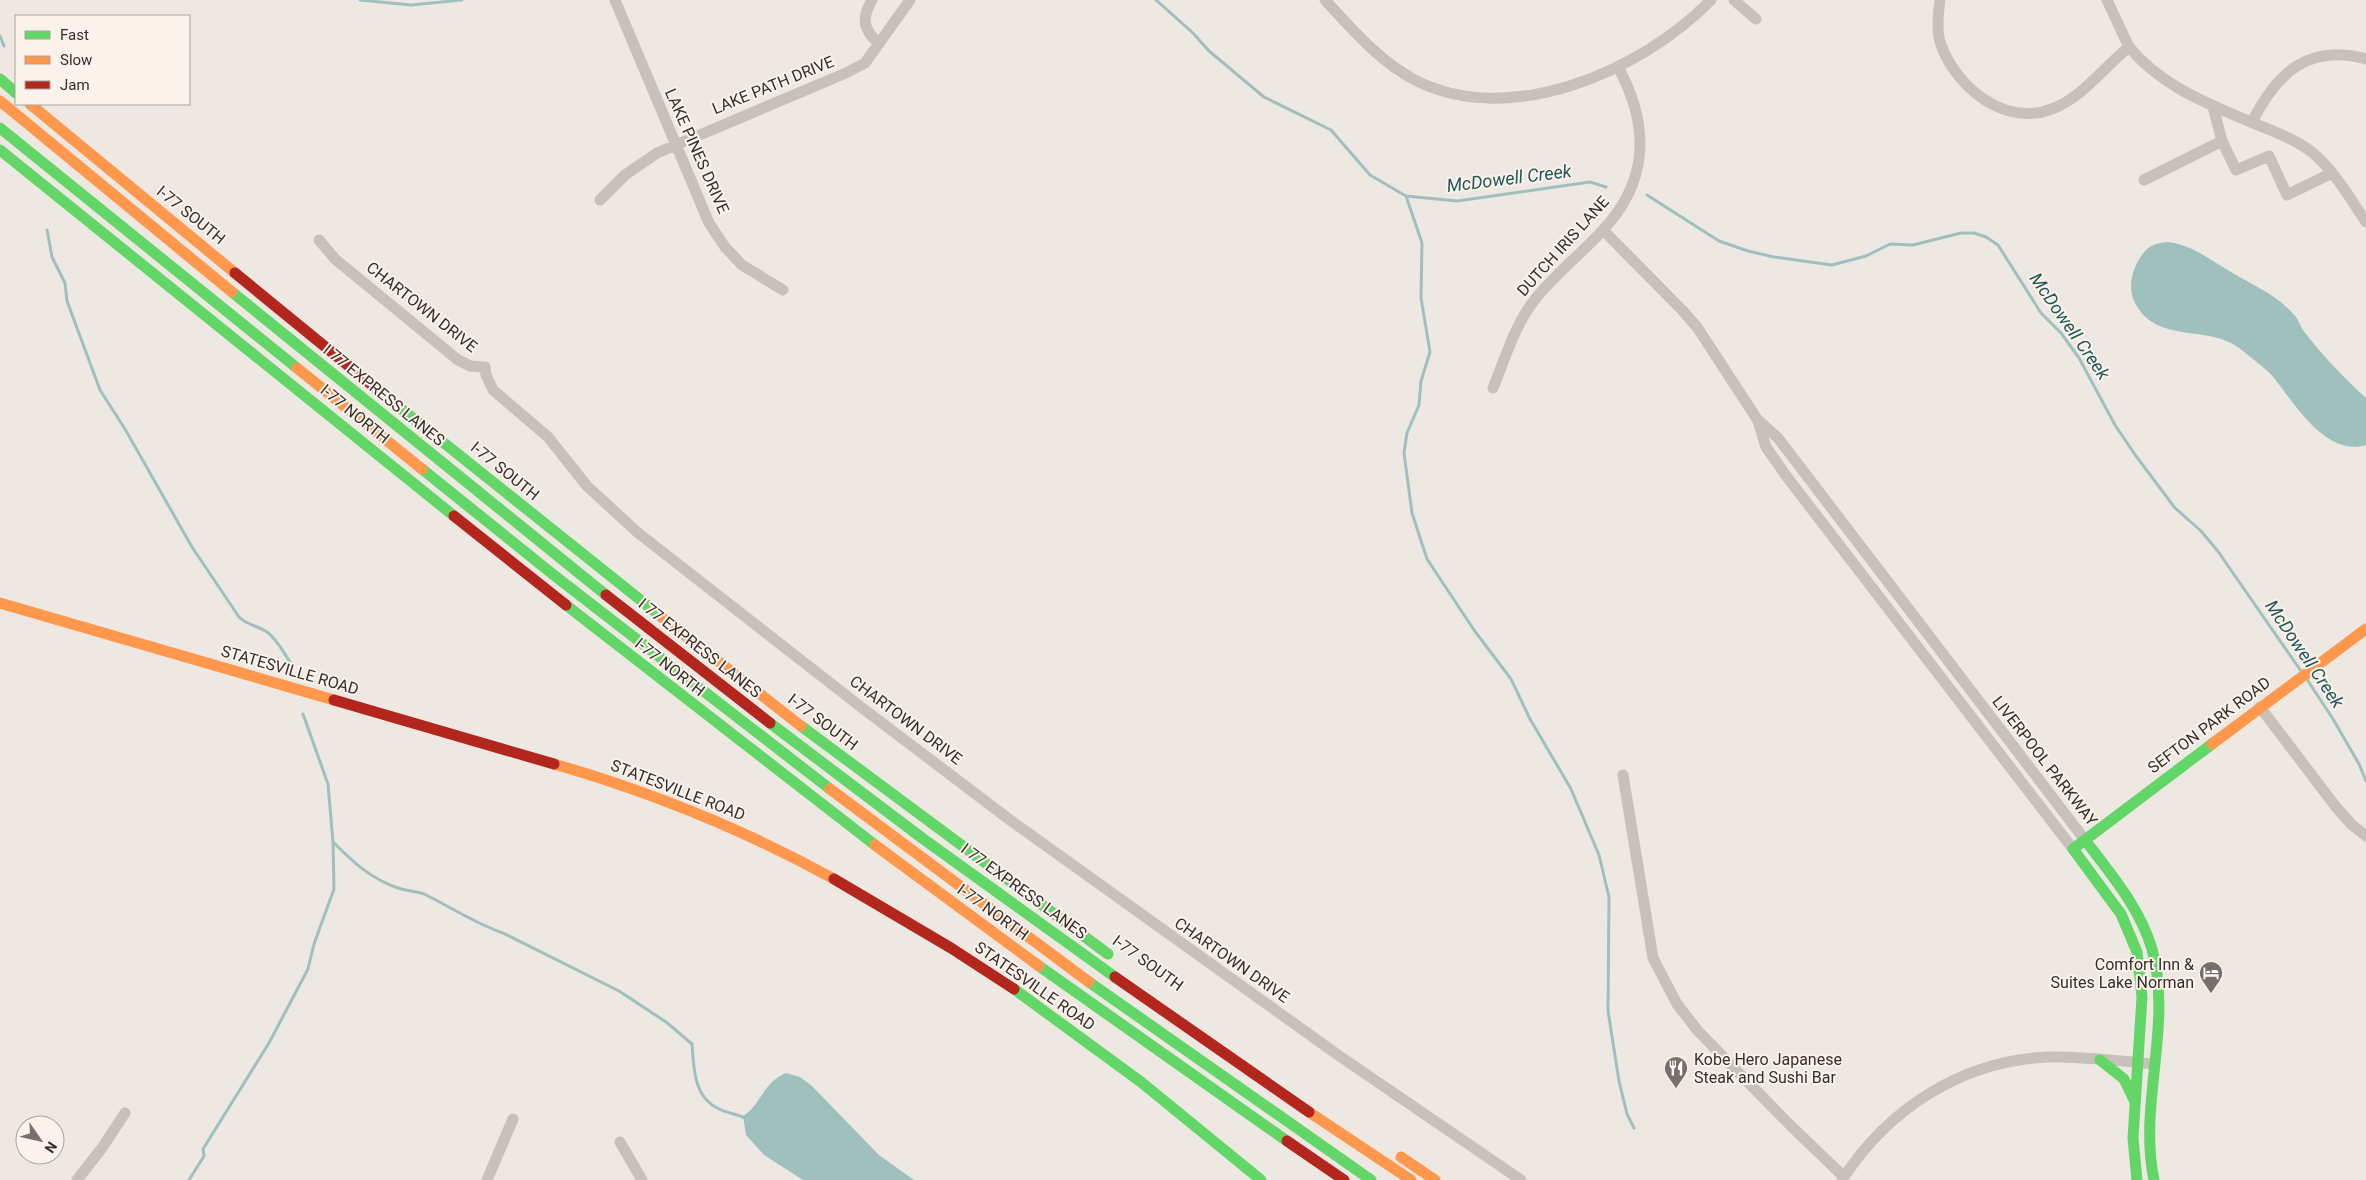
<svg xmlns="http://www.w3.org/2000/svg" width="2366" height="1180" font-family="Roboto,sans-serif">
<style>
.water{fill:#a0c0be}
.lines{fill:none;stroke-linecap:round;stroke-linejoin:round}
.stream{stroke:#a0c0be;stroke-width:3}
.street{stroke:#c7c0bb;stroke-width:11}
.fast{stroke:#63d668;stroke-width:11}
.slow{stroke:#ff974d;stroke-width:11}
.jam{stroke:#b3261e;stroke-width:11}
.labels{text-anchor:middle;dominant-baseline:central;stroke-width:4;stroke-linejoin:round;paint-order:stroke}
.street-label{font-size:16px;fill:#382d2a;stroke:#faf2eb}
.poi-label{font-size:16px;fill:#382d2a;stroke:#faf2eb;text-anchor:end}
.water-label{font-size:18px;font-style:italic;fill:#205859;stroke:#faf2eb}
</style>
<rect width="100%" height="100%" fill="#eee8e2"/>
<path class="water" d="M2168,242c23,3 38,15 58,27 24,15 51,25 70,48 3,4 4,9 7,13 18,24 41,48 63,68v47c-40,12 -71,-41 -92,-67 -8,-10 -21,-18 -31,-27 -32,-29 -87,-4 -109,-50 -6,-14 -2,-31 6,-43 7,-12 15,-15 28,-16z
M786,1073l14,4 12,9 67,69 35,25h-111l-39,-25 -18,-20 -3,-19c17,-9 19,-33 43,-43z"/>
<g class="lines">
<path class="stream" d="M360,0l51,5 51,-5
M1156,0l37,33 16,18 55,46 67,33 39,45 36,21 51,5 133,-19 16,5
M0,36l4,10
M1647,195l72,46 29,10 26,6 58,8 34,-9 24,-12 23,1 48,-12h13l12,4 12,8 43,68 20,20 18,25 36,67 21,31 39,52 26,23 16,19 84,121
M1406,196l16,47 -1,55 9,54 -9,29 -2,24 -12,28 -3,20 8,60 15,46 47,71 37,49 19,40 41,70 28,66 10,42 -1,114 11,70 8,33 7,14
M47,230l5,27 13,26 2,18 33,89 25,39 67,118 47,70c8,8 19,9 28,15 10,7 16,20 23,30
M2306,678l27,41 26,45 7,17
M333,842c20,20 38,37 65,46 9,3 18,3 26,6 27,13 52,30 79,39l116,58 47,31 26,22c2,24 1,53 27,65 8,4 18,5 26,9
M189,1180l15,-24 -1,-7 66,-106 39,-74 6,-25 20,-55 -1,-47 -5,-58 -25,-70"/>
<path class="street" d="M615,0l94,223 16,24 17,18 41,25
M872,0c-11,19 -9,29 7,44
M1325,0c27,29 54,61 90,80 95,49 227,-9 296,-80
M1734,0l22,19
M1940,0c-2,14 -4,32 1,45 16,43 64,82 111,64 30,-11 52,-42 77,-62l-22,-47
M2129,47c34,41 82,58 129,78 19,8 39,15 55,28 22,19 37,45 53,69
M2213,107l9,34
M2252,122c25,-49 56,-79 114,-63
M2144,180l78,-39 14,29 33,-14 18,39 45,-22
M600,200l25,-25 32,-22 189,-80 19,-10 45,-63
M1603,230l79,80 15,17 60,92 21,19 307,402
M319,240l16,19 123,101 12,6 15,1 1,8 7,15 55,47 39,49 50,46 224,175 149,113 328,235 183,125
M1493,388c12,-29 21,-61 40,-86 23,-30 53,-51 77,-80 40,-48 37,-102 8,-155
M1758,421l8,26 21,30 286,372
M2260,707l76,100 16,18 14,11
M1623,775l30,183 24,46 21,27 92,94 54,52
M620,1142l22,38
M77,1180l25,-32 23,-35
M487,1180l26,-61
M1842,1180c46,-71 119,-119 205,-123 35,-1 72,4 107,7"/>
<path class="fast" d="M0,79l16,14
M0,128l297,240
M0,150l454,366
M232,292l374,303
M394,403l269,215
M422,469l133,107 275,213
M566,605l309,240
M770,723l152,115 193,139
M801,726l307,228
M2085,840c26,34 55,68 67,109 21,76 -14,155 2,231
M1039,966l248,175
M1089,982l282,198
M1014,989l127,93 120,98
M2100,1060l24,19 10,21
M2137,1180l-4,-42 9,-141 -5,-45 -16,-38 -48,-65 139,-105"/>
<path class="slow" d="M0,101l232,191
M30,104l205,169
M297,368l125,101
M0,603l334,97
M663,618l138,108
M2212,744l154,-115
M554,764c97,28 191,66 280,115
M830,789l259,193
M875,845l164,121
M1309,1112l102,68
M1401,1157l34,23"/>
<path class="jam" d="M235,273l159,130
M454,516l112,89
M606,595l164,128
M334,700l220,64
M834,879l117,69 63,41
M1115,977l194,135
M1287,1141l57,39"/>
</g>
<defs>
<g id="hotel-pin" transform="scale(1.25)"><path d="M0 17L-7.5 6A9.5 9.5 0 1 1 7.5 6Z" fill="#786e6a" stroke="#faf2eb"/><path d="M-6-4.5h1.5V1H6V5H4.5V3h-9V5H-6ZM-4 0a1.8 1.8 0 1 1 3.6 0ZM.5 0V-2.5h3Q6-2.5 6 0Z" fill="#fff"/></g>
<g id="restaurant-pin" transform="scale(1.25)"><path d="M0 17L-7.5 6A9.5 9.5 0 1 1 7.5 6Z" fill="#786e6a" stroke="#faf2eb"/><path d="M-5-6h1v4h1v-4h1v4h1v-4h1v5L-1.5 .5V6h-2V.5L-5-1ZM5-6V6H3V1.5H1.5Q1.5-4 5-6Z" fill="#fff"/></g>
</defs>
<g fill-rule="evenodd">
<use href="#hotel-pin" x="2211" y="973"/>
<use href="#restaurant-pin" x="1676" y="1068"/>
</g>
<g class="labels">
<g class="street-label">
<text transform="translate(773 85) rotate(-22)">LAKE PATH DRIVE</text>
<text transform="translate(697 151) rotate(66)">LAKE PINES DRIVE</text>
<text transform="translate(191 215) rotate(39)">I-77 SOUTH</text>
<text transform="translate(1563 246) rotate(-48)">DUTCH IRIS LANE</text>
<text transform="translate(422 307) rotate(38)">CHARTOWN DRIVE</text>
<text transform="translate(384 395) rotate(39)">I 77 EXPRESS LANES</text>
<text transform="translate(355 414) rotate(39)">I-77 NORTH</text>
<text transform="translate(505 471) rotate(39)">I-77 SOUTH</text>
<text transform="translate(700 648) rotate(38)">I 77 EXPRESS LANES</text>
<text transform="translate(670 667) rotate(38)">I-77 NORTH</text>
<text transform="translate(290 670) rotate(16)">STATESVILLE ROAD</text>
<text transform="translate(906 720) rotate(37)">CHARTOWN DRIVE</text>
<text transform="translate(823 722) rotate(37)">I-77 SOUTH</text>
<text transform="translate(2209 725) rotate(-37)">SEFTON PARK ROAD</text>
<text transform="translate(2045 761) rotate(52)">LIVERPOOL PARKWAY</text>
<text transform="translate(678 790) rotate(21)">STATESVILLE ROAD</text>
<text transform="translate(1024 891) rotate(36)">I 77 EXPRESS LANES</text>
<text transform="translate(993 912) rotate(36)">I-77 NORTH</text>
<text transform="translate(1232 960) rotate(35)">CHARTOWN DRIVE</text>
<text transform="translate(1148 963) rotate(36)">I-77 SOUTH</text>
<text transform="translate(1035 986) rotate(35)">STATESVILLE ROAD</text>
</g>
<g class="poi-label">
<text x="2194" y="964">Comfort Inn &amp;<tspan x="2194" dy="18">Suites Lake Norman</tspan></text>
<text x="1694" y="1059" text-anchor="start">Kobe Hero Japanese<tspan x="1694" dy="18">Steak and Sushi Bar</tspan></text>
</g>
<g class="water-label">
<text transform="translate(1509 178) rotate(-7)">McDowell Creek</text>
<text transform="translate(2070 326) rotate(55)">McDowell Creek</text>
<text transform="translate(2305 654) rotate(56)">McDowell Creek</text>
</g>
</g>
<rect x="15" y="15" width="175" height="90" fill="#faf2eb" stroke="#aca39e"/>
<rect x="25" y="31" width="25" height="8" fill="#63d668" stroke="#aca39e"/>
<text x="60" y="40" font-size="15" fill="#382d2a">Fast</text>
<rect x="25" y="56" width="25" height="8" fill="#ff974d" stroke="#aca39e"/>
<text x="60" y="65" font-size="15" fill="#382d2a">Slow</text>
<rect x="25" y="81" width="25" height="8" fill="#b3261e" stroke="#aca39e"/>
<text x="60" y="90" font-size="15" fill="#382d2a">Jam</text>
<g transform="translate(40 1140) rotate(124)"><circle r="24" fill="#faf2eb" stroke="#aca39e"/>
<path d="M0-4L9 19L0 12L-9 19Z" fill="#786e6a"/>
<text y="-8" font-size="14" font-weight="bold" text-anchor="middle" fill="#382d2a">N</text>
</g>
</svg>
